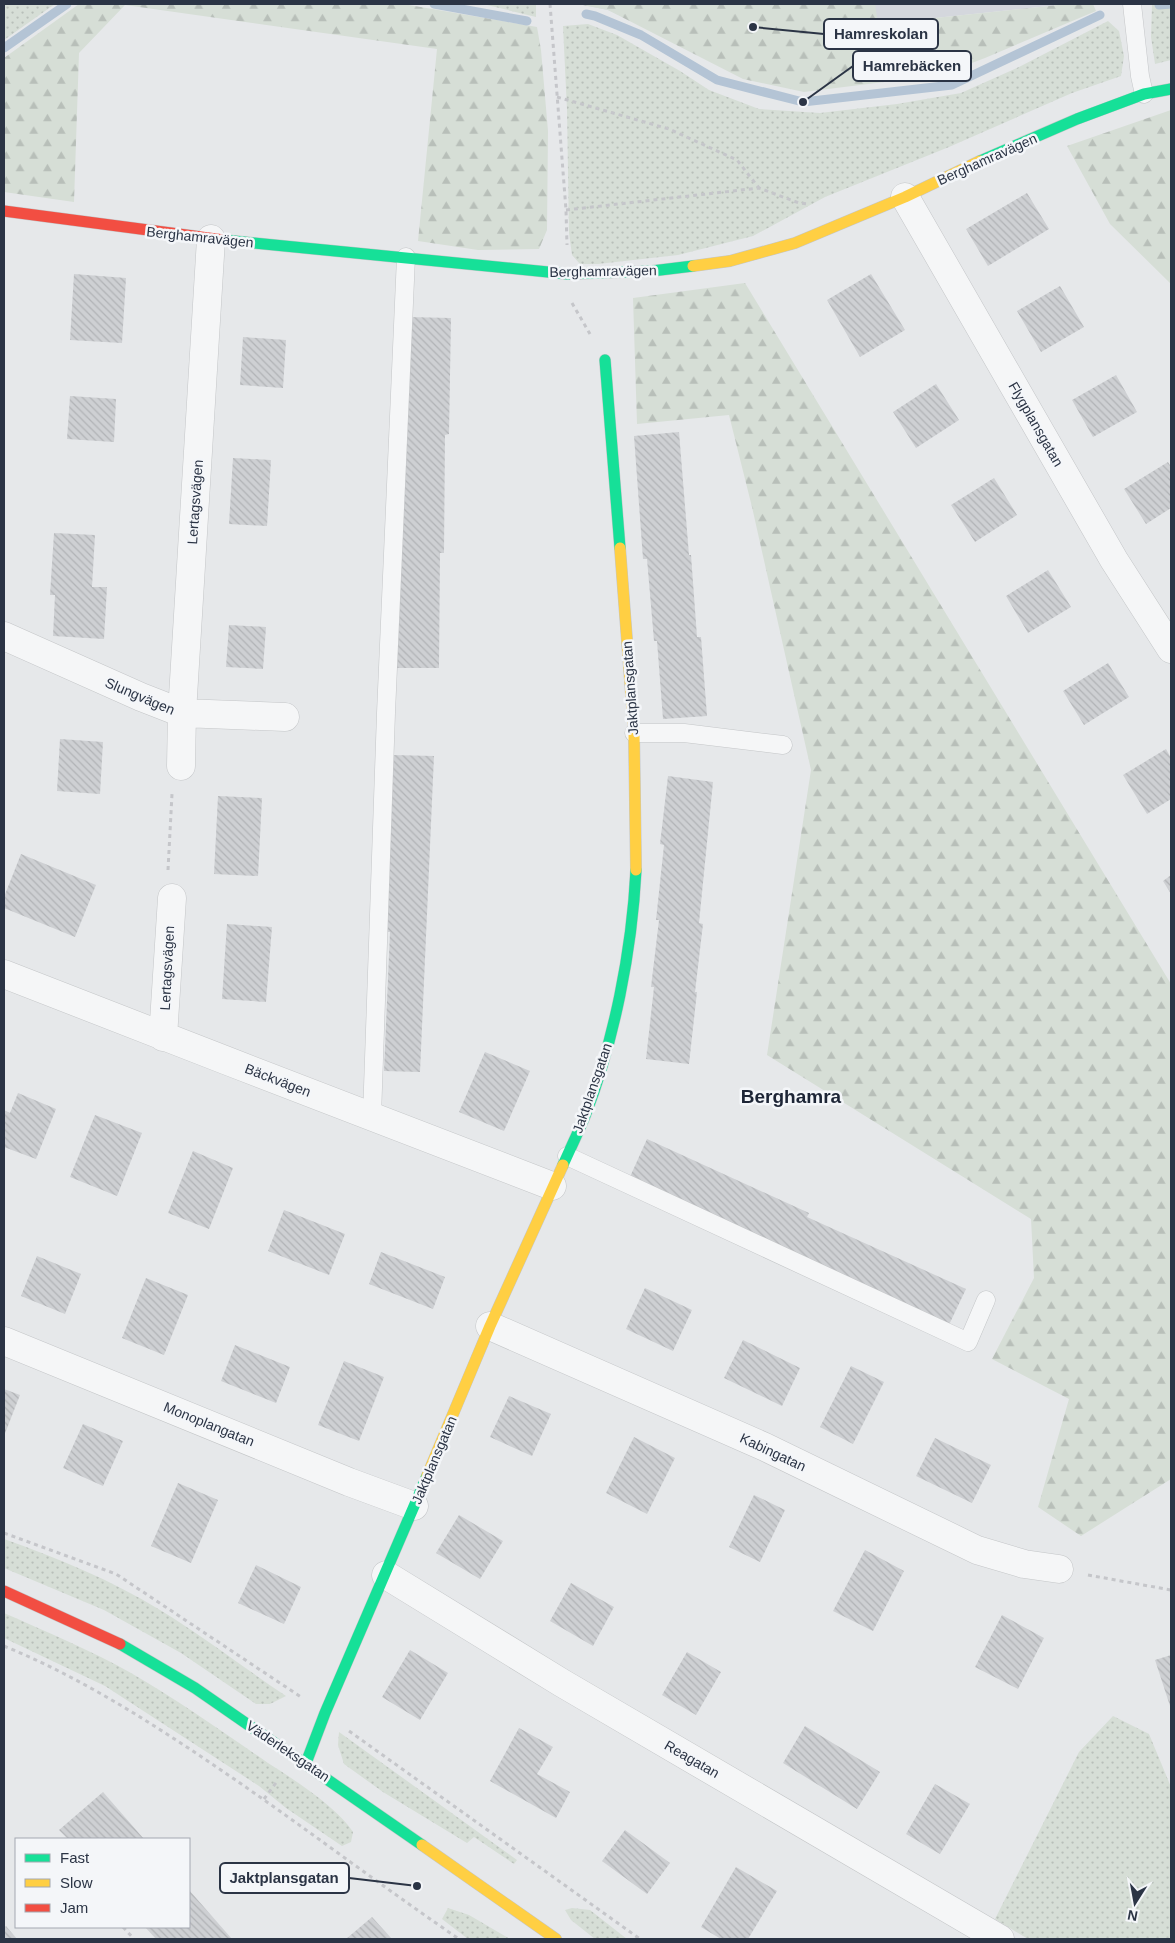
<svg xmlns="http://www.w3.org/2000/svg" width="1175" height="1943" font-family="Helvetica,sans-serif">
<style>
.built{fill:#d4d7dd}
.grass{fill:url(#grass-dots)}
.forest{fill:url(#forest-firs)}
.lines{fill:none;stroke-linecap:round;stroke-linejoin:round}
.stream{stroke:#b4c4d5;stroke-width:9}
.building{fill:url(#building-back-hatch)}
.lane-casing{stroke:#c4c6c8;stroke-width:19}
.street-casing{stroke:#c4c6c8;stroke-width:29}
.fast-casing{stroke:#c4c6c8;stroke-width:12}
.slow-casing{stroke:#c4c6c8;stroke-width:12}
.jam-casing{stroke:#c4c6c8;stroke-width:12}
.path{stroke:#c5c6ca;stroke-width:3;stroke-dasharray:4 4;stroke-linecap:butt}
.lane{stroke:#f5f6f7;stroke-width:18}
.street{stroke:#f5f6f7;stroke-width:28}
.fast{stroke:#16e098;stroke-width:11}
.slow{stroke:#ffcf43;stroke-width:11}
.jam{stroke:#f24e42;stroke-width:11}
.labels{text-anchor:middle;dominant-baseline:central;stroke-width:5;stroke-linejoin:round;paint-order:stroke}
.street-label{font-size:14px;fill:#2b3445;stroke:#f4f6f9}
.district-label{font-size:19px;font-weight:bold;fill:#1d2536;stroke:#f4f6f9}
.leader{fill:none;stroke:#2b3445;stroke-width:2}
.callout-dot{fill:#2b3445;stroke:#f4f6f9;stroke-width:2}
.callout{fill:#f4f6f9;stroke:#2b3445;stroke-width:2}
.callout-label{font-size:15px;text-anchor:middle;font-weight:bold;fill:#2b3445}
</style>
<defs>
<pattern id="grass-dots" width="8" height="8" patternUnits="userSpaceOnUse" patternTransform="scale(1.25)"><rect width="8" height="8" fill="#d6ded6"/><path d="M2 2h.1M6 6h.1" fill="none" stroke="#b8bfb9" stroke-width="1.8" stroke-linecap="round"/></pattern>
<pattern id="forest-firs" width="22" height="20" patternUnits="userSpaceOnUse" patternTransform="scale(1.25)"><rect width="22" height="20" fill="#d6ded6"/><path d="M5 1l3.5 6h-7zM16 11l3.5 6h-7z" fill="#b8bfb9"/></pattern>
<pattern id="building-back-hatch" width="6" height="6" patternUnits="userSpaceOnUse" patternTransform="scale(1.25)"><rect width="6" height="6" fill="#ced0d3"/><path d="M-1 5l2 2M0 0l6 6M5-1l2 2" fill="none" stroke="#b1b3b6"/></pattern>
</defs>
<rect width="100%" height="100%" fill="#e6e8ea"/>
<path class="built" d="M578,4h489l-189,20 -230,5 -40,-19z"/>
<path class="grass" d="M4,4h51l-51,36z
M481,4h55v13l-53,-13z
M1152,4h19v56l-16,4 -4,-27z
M1108,21l11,10 5,25 -3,20 -49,17 -123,54 -124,50 -72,39 -75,19 -80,9h-18l-8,-9 -3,-22 -2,-123 -4,-84 25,-2 29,11 63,36 29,19 50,19 61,4 77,-9 64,-11 58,-26z
M4,1539c54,19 107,41 156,71 43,26 84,58 126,86l-16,8h-14l-75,-51 -77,-43 -100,-42z
M4,1613c43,19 86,37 127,60 47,27 92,59 137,90 25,16 69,44 85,69l-2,10 -9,4 -56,-38 -27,-22 -154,-100 -101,-48z
M1113,1716l36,18 22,53v152h-143l-33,-20 84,-167z
M339,1732l178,128 -3,4 -40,-27 -7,6 -84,-51 -39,-28 -6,-19z
M448,1908l21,7 41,24h-42l-26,-20z
M572,1908l18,2 37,29h-32l-24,-19 -6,-10z"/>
<path class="forest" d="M79,4h324l134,23 4,23 7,81 -1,99 -8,19 -61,1 -60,-9 19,-192 -312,-44 -46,48 -5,149 -70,-10v-134z
M578,4h297l3,20 189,-20h26l3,7 -111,47 -45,17 -136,17 -61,-13 -135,-69z
M1171,110v174l-61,-60 -43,-78z
M745,283l426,701v495l-90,57 -43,-29 31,-108 -77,-40 42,-81 -3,-59 -264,-164 44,-285 -59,-263 -23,-92 -92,9 -4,-126z"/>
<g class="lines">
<path class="stream" d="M434,4l93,17
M1159,5l12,-1
M586,14l9,2 46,19 76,45 86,22 149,-17 148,-70
M4,48l63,-44"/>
</g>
<path class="building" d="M1027,193l22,36 -61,37 -22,-37z
M74,274l52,4 -4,65 -52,-3z
M871,274l34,56 -45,27 -33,-57z
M1060,286l24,41 -43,25 -24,-41z
M408,317l43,1 -2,116 -4,1 -1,118h-4l-1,115h-44l8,-235h4z
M243,337l43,3 -3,48 -43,-3z
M1116,375l21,37 -44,25 -21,-37z
M936,384l23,36 -43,28 -23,-36z
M70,396l46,3 -2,43 -47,-3z
M679,432l10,123h2l6,82h4l6,79 -44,3 -6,-78h-3l-7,-82h-4l-9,-123z
M233,458l38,2 -4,66 -38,-2z
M1168,462l3,5v41l-25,16 -22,-35z
M994,478l23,37 -42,27 -24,-37z
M54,533l41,2 -3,52h15l-3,52 -51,-3 2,-41h-5z
M1048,570l23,37 -43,26 -22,-37z
M229,625l37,2 -3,42 -37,-2z
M1108,663l21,34 -45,28 -21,-34z
M60,739l43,3 -3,52 -43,-3z
M1166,749l5,9v41l-24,15 -24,-39z
M392,755l42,1 -14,316 -36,-1 6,-139h-7z
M668,776l45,6 -14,141 4,1 -8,68h2l-8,72 -43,-5 8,-72h-3l8,-67h-3l8,-75 -4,-1z
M218,796l44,2 -4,78 -44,-2z
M21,854l75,31 -21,52 -71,-29v-11z
M1171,875v19l-8,-13z
M227,924l45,3 -6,75 -44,-3z
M485,1052l45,19 -26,60 -45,-19z
M18,1093l38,16 -20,50 -32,-12v-37l6,3z
M95,1115l47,18 -25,63 -47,-19z
M647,1139l162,74 -2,4 159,72 -19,40 -318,-150z
M193,1151l40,17 -24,61 -41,-16z
M284,1210l61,24 -16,41 -61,-24z
M381,1252l64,25 -12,32 -64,-25z
M37,1256l44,18 -16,40 -44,-18z
M146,1278l42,17 -24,60 -42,-17z
M645,1288l47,22 -19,41 -47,-22z
M743,1340l57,28 -18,38 -58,-28z
M235,1345l55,22 -14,36 -55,-22z
M344,1361l40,16 -25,64 -41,-16z
M851,1366l33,16 -31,62 -33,-17z
M4,1389l16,6 -16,41z
M509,1396l42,18 -19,42 -42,-19z
M83,1424l40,17 -20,45 -40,-18z
M634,1437l41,21 -28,56 -41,-21z
M935,1438l56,27 -19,38 -56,-27z
M178,1483l40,17 -27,63 -40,-17z
M754,1495l31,15 -25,52 -31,-15z
M459,1515l44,26 -23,38 -44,-26z
M865,1550l39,21 -31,60 -40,-20z
M256,1565l45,22 -17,37 -46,-21z
M571,1583l43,24 -21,39 -43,-25z
M1002,1615l42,23 -26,51 -43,-22z
M410,1650l38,23 -28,47 -38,-23z
M687,1652l34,20 -25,43 -34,-20z
M1171,1655v54l-16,-49z
M805,1726l75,46 -23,37 -74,-46z
M519,1728l34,19 -16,27 33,18 -14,26 -66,-37z
M935,1784l35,20 -30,50 -34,-20z
M103,1792l41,47h-76l-9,-9z
M625,1830l45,33 -23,31 -45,-33z
M736,1867l41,24 -29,48h-27l-20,-12z
M189,1890l43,49h-76l-11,-12h44z
M372,1917l20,22h-46z
M6,1926l11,13h-13v-11z"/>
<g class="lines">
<g class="lane-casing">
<path id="lane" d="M1132,4l8,72 4,18
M634,733h50l99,12
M372,1116l14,-403 20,-456
M567,1156l401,186 18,-42"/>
</g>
<g class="street-casing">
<path id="street" d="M905,197l209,363 57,89
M4,636l137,61 41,16 103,4
M181,766l1,-53 29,-474
M4,974c182,72 366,141 548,212
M163,1037l9,-139
M490,1326l275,121 212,103 47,14 35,5
M4,1341l345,141 65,24
M386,1575l176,108 438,256"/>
</g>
<g class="fast-casing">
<path id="fast" d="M980,161l97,-42 67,-25 27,-5
M224,240l344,34 84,-3 41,-5
M605,360l15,188
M563,1165c7,-16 15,-32 22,-49 29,-75 47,-165 51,-246
M120,1644l75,44 227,157
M306,1763l19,-50 102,-237"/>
</g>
<g class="slow-casing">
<path id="slow" d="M693,266l37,-5 65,-18 110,-46 75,-36
M620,548l14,185 2,137
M427,1476l63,-150 73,-161
M422,1845l134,94"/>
</g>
<g class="jam-casing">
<path id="jam" d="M4,211l220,29
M4,1591l116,53"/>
</g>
<path class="path" d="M550,4l16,206 1,35
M557,97l112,32 68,31 22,28
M566,210l193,-22 40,15 10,1
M572,303l18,31
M168,870l4,-76
M4,1533l112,41 185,123
M1088,1575l83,15
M4,1646c61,25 117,58 172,94 97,63 188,134 283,199
M349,1731l291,208
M264,1799l14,-19
M123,1927l11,12"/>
<use href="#lane" class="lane"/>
<use href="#street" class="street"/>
<use href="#fast" class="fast"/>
<use href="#slow" class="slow"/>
<use href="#jam" class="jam"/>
</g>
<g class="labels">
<g class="street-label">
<text transform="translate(987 159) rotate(-24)">Berghamravägen</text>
<text transform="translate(200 237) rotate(6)">Berghamravägen</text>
<text transform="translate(603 271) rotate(-1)">Berghamravägen</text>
<text transform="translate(1036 424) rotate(60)">Flygplansgatan</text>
<text transform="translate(195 502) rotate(-86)">Lertagsvägen</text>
<text transform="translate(630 688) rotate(-94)">Jaktplansgatan</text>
<text transform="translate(140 696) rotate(23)">Slungvägen</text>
<text transform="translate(167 968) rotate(-87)">Lertagsvägen</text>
<text transform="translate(278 1080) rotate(21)">Bäckvägen</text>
<text transform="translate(592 1088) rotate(-71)">Jaktplansgatan</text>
<text transform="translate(209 1424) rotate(22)">Monoplangatan</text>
<text transform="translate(773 1452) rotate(25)">Kabingatan</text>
<text transform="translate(434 1460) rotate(-67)">Jaktplansgatan</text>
<text transform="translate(288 1751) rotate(34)">Väderleksgatan</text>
<text transform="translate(692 1759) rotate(30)">Reagatan</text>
</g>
<g class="district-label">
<text x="791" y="1096">Berghamra</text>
</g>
</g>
<path class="leader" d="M753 27L824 34M803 102L853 66M417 1886L349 1878"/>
<g class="callout-dot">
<circle cx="753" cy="27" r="5"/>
<circle cx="803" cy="102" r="5"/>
<circle cx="417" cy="1886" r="5"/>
</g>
<g class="callout">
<rect x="824" y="19" width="114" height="30" rx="5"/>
<rect x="853" y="51" width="118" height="30" rx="5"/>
<rect x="220" y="1863" width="129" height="30" rx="5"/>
</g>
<g class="callout-label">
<text x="881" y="39">Hamreskolan</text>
<text x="912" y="71">Hamrebäcken</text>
<text x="284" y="1883">Jaktplansgatan</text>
</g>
<rect width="1175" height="1943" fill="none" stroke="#2b3445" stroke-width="10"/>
<rect x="15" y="1838" width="175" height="90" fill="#f4f6f9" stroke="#a4a8b1"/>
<rect x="25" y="1854" width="25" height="8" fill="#16e098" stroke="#a4a8b1"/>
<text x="60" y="1863" font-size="15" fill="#2b3445">Fast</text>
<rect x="25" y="1879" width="25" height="8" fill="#ffcf43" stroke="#a4a8b1"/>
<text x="60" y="1888" font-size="15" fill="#2b3445">Slow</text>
<rect x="25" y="1904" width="25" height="8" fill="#f24e42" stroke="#a4a8b1"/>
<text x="60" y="1913" font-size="15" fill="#2b3445">Jam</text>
<g transform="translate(1135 1903) rotate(191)" stroke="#f4f6f9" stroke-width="4" paint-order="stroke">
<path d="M0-4L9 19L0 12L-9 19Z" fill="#2b3445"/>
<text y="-8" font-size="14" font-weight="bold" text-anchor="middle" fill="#2b3445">N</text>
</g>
</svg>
